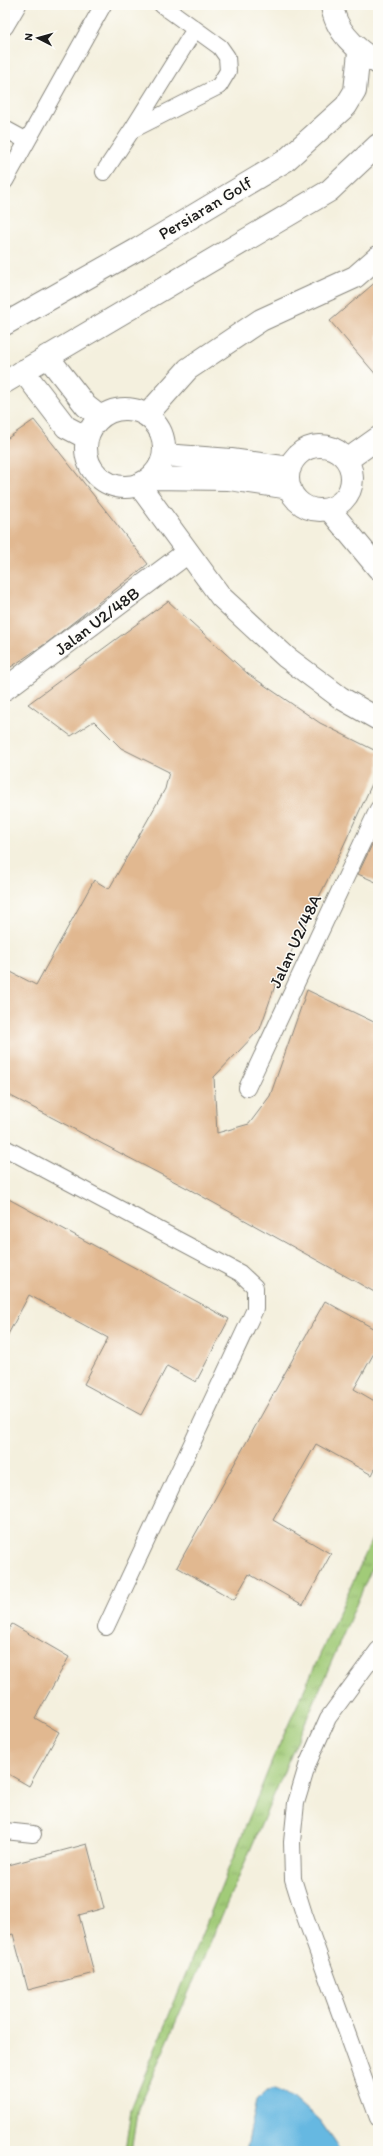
<svg xmlns="http://www.w3.org/2000/svg" width="383" height="2156" font-family="Itim,sans-serif">
<style>
.grass{fill:url(#grass-tufts);stroke:#5e744a}
.water{fill:#66b8e1;stroke:#416a7e}
.building{fill:#e1b890}
.lines{fill:none;stroke-linecap:round;stroke-linejoin:round}
.lane-casing{stroke:#88867d;stroke-width:18}
.street-casing{stroke:#88867d;stroke-width:24}
.secondary-casing{stroke:#88867d;stroke-width:24}
.lane{stroke:#fff;stroke-width:16}
.street{stroke:#fff;stroke-width:22}
.secondary{stroke:#fff;stroke-width:22}
.labels{text-anchor:middle;dominant-baseline:central;stroke-width:3;stroke-linejoin:round;paint-order:stroke}
.street-label{font-size:17px;fill:#1c1c1c;stroke:#fdfcf7}
</style>
<defs>
<pattern id="grass-tufts" width="24" height="20" patternUnits="userSpaceOnUse"><rect width="24" height="20" fill="#a1cb78"/><path d="M3 7l-1-3M5 7V3M7 7l1-3M15 17l-1-3M17 17v-4M19 17l1-3" fill="none" stroke="#8aae67"/></pattern>
</defs>
<rect width="100%" height="100%" fill="#fdfcf7"/>
<filter id="ink" filterUnits="userSpaceOnUse"><feTurbulence type="fractalNoise" baseFrequency=".025" numOctaves="2"/><feDisplacementMap in="SourceGraphic" scale="8" xChannelSelector="R" yChannelSelector="G"/><feConvolveMatrix kernelMatrix="1 2 1 2 8 2 1 2 1" color-interpolation-filters="sRGB"/></filter>
<filter id="wash" filterUnits="userSpaceOnUse"><feTurbulence type="fractalNoise" baseFrequency=".012" numOctaves="4" result="noise"/><feDisplacementMap in="SourceGraphic" scale="16" xChannelSelector="R" yChannelSelector="G"/><feGaussianBlur stdDeviation="0.9" result="paint"/><feColorMatrix in="noise" values="0 0 0 0 0 0 0 0 0 0 0 0 0 0 0 0 0 1.4 0 .05"/><feComposite in="paint" operator="in"/></filter>
<g filter="url(#wash)">
<rect width="100%" height="100%" fill="#f4f0de"/>
<path class="grass" d="M378,1526v28l-241,558 -6,39h-6l6,-42 141,-348z"/>
<path class="water" d="M274,2089l18,7 28,25 21,30h-95l11,-51 8,-8z"/>
<g id="blocks">
<path class="building" d="M378,280v97l-48,-56z
M34,420l114,144 -100,78 -43,29v-231z
M168,601l80,73 72,49 58,29v19l-50,108 -51,101 -17,49 -46,48 3,56 32,-9 21,-28 37,-106 71,34v270l-191,-106 -182,-95v-124l31,16 58,-105 15,9 56,-100 4,-17 -48,-24 -27,-27 -23,15 -43,-32z
M378,832v51l-20,-9z
M5,1197l224,122 -33,63 -29,-16 -26,49 -57,-31 24,-46 -79,-43 -24,45z
M325,1301l53,30v15l-24,43 24,14v60l-6,12 -56,-31 -43,76 58,34 -28,51 -54,-31 -15,26 -57,-33z
M12,1624l57,33 -34,61 24,14 -30,54 -24,-14v-136z
M87,1844l17,64 -25,7 15,58 -66,17 -15,-56 -8,2v-70z"/>
</g>
</g>
<g filter="url(#ink)">
<use href="#blocks" fill-opacity="0" stroke="#88867d" stroke-width="1"/>
<g class="lines">
<g class="lane-casing">
<path id="lane" d="M162,5l58,42 7,10 1,14 -9,15 -87,44 63,-101
M5,27l13,-22
M5,129l22,12
M104,172l28,-42
M5,181l98,-176
M247,1088l131,-279
M5,1148l235,125 15,14v22l-149,318
M378,1650l-50,68 -20,45 -12,40 -4,39 1,37 11,35 74,204
M5,1831l28,3"/>
</g>
<g class="street-casing">
<path id="street" d="M47,356l39,50 14,11
M23,371l43,56 21,11
M86 448a39 39 0 1 1 78 0a39 39 0 1 1-78 0Z
M147,415l41,-46 73,-49 94,-43 23,-20
M288 478a32 32 0 1 1 64 0a32 32 0 1 1-64 0Z
M164,455l67,5 59,8
M347,460l31,-22
M150,478l79,1 61,9
M139,485l82,112 65,60 55,41 37,21
M329,509l49,59
M5,689l183,-137"/>
</g>
<g class="secondary-casing">
<path id="secondary" d="M332,5c3,27 25,45 46,58
M5,324l133,-75 147,-88 61,-55 9,-15 4,-39
M5,382l324,-191 49,-46"/>
</g>
<use href="#lane" class="lane"/>
<use href="#street" class="street"/>
<use href="#secondary" class="secondary"/>
</g>
</g>
<g class="labels">
<g class="street-label">
<text transform="translate(205 208) rotate(-31)">Persiaran Golf</text>
<text transform="translate(97 621) rotate(-37)">Jalan U2/48B</text>
<text transform="translate(295 941) rotate(-65)">Jalan U2/48A</text>
</g>
</g>
<rect width="383" height="2156" fill="none" stroke="#fdfcf7" stroke-width="20"/>
<g transform="translate(38 38) rotate(276)" stroke="#fdfcf7" stroke-width="3" paint-order="stroke">
<path d="M0-3L7 15L0 10L-7 15Z" fill="#1c1c1c"/>
<text y="-6" font-size="11" font-weight="bold" text-anchor="middle" fill="#1c1c1c">N</text>
</g>
</svg>
